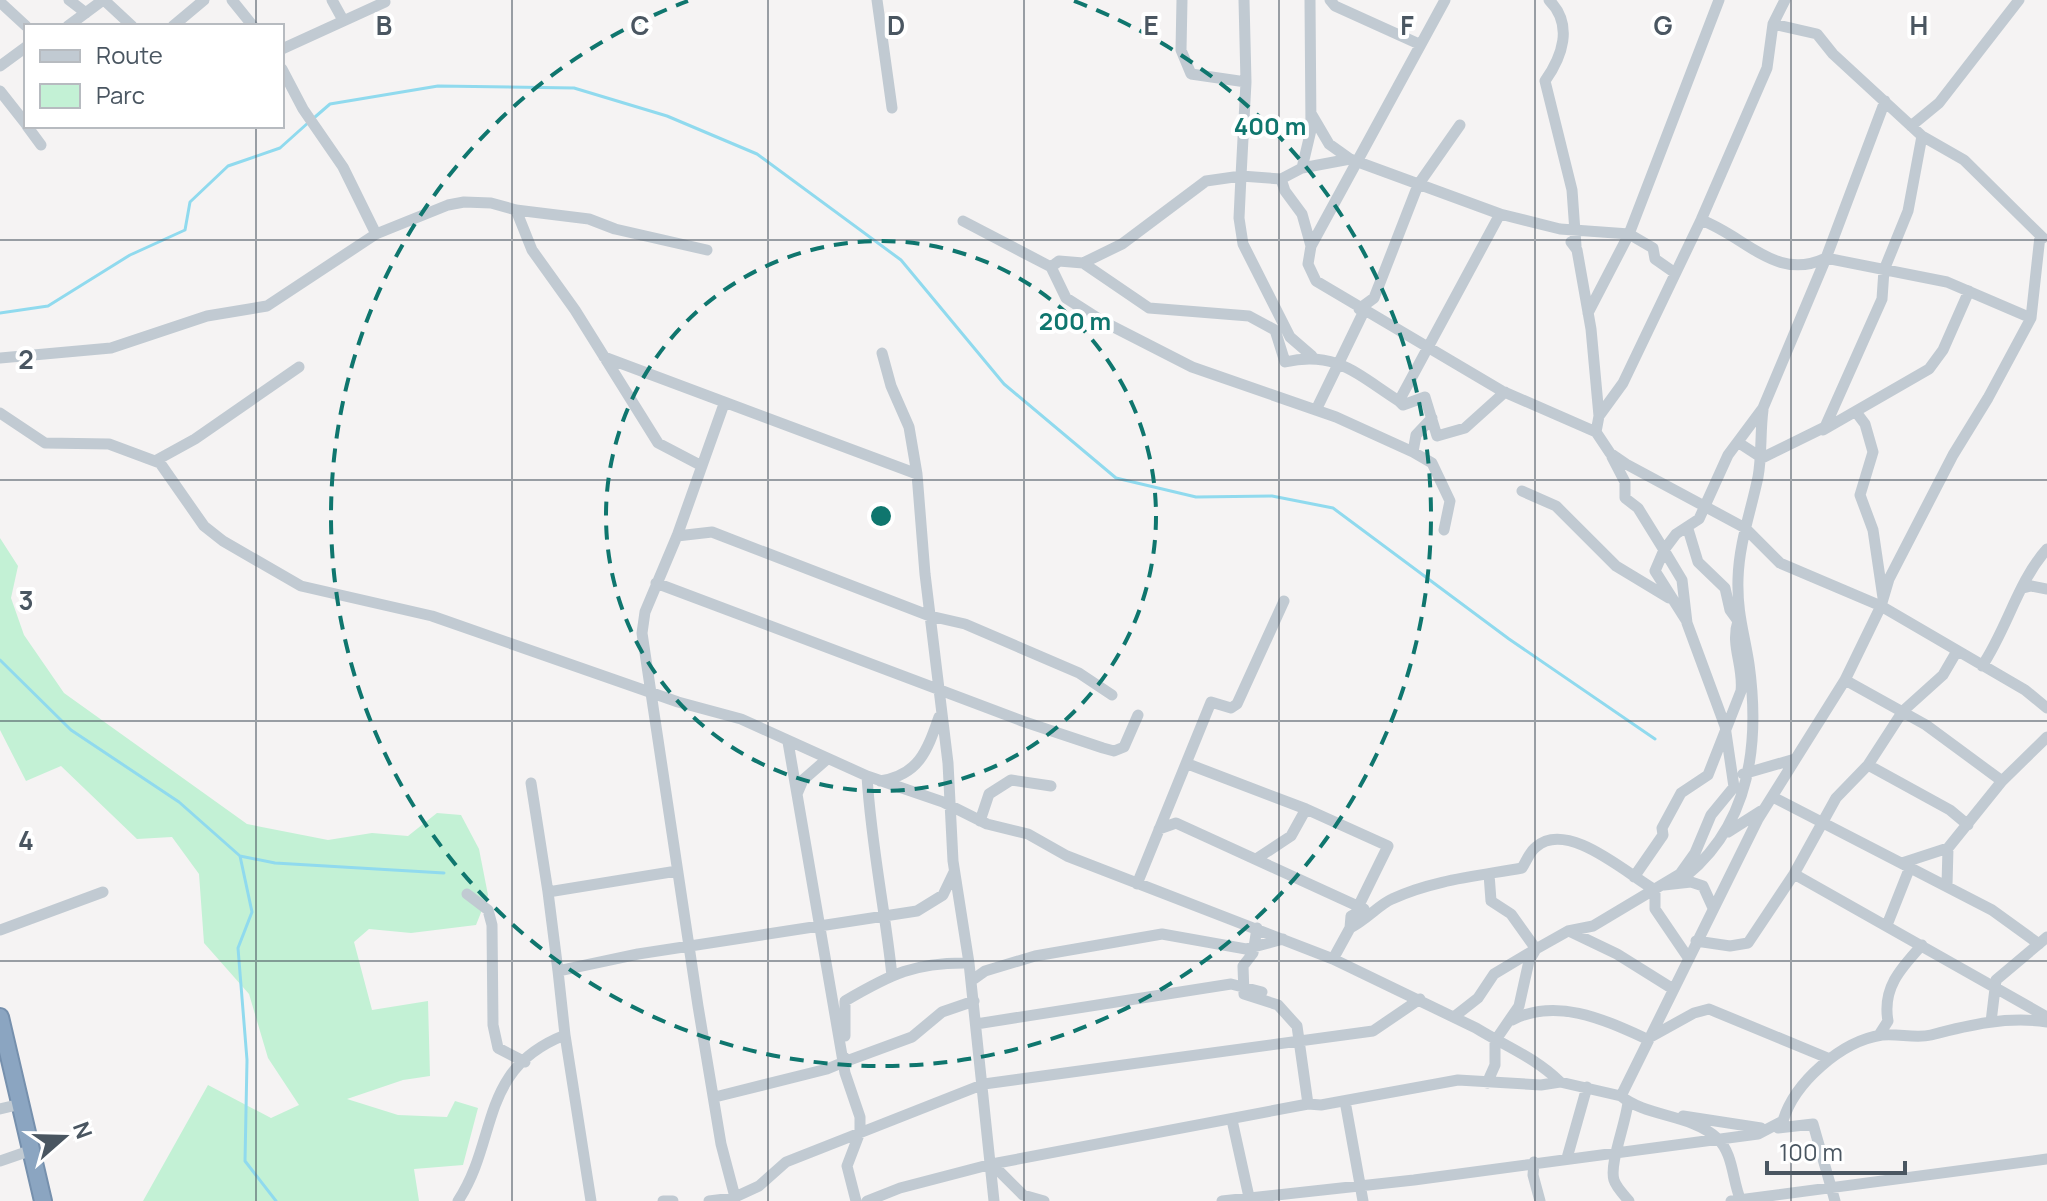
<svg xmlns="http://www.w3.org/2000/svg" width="2047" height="1201" font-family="Manrope,sans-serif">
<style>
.green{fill:#c3f1d5}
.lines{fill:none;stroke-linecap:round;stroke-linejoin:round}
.stream{stroke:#90daee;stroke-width:3}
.highway-casing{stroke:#7690ad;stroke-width:20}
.minor{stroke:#c1cad2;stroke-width:11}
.highway{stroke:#8ba5c1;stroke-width:16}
.grid{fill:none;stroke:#4a5661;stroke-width:2;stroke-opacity:0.55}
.ring{fill:none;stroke:#0f766e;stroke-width:4;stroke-dasharray:14 10}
.grid-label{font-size:26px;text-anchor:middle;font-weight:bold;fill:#4a5661;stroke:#fff;stroke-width:8;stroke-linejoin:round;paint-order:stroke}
.centre{fill:#0f766e;stroke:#fff;stroke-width:4}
.ring-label{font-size:24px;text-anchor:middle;font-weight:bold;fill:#0f766e;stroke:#fff;stroke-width:8;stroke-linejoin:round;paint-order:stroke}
</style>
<rect width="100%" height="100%" fill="#f5f3f3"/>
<path class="green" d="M0,538l18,28 -7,32 13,37 40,58 183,131 81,16 44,-7 36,3 29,-23 24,2 18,34 9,46 -12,30 -65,8 -42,-4 -15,13 18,68 56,-9 2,75 -27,4 -56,19 51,16 49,2 8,-16 23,7 -15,57 -49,4 5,32h-276l65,-116 63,33 28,-13 -31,-47 -19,-64 -45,-51 -5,-69 -27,-37 -35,2 -76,-73 -35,15 -26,-51z"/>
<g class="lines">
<path class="stream" d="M315,117l15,-13 108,-18 136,2 93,28 90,38 144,106 103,124 112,94 80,19 76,-1 61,12 176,131 146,100
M0,313l48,-7 82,-51 55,-25 5,-28 38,-36 52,-18 29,-26
M0,660l71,70 108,72 61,54 35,7 169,10
M240,856l12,56 -14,36 9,112 -2,101 31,40"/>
<g class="highway-casing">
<path id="highway" d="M0,1017l43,184"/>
</g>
<path class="minor" d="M69,0l17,13
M104,0l28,26
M232,0l21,26
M332,0l11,20
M877,0l15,108
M1182,0l-1,50 10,24 55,8
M1244,0l2,82 -5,94 40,3 21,-11 9,-38 -1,-130
M1330,0l5,6 84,38
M1445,0l-134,246 -3,18 8,17 186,110 94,41 14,21 16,11 119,64 35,35 101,43 144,84 22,18
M1549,0c25,25 13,57 -4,81l27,109 4,56
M0,2l26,24
M1773,24l44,10 16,20 89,82 42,24 79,78
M68,26l35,-26
M173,26l31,-26
M282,49l103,-47
M0,66l26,-19
M282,69l21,40 40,58 33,67
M0,91l26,33
M1312,115l17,29 21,15 150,55
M27,126l14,19
M1911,126l28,-23 80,-103
M1302,168l48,-9
M1281,179l4,12 17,23 9,32
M516,210l16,40 43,60 83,133 42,22
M1701,220c46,17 75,62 125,38l59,-157
M963,221l88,46 8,-6 24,2 39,-19 84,-63 35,-5 -2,42 4,26 47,93 22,19
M1571,242l6,8 14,79 8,87
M1083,263l66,45 100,8 26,14 10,32c51,-12 73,13 114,39l101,-187 60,15 69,5 24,14 2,11 20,14
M1051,267l15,31 36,23 90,46 144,50 77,35
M1359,309l15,-11 44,-113 42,-60
M1588,313l41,-79 90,-234
M882,353l9,33 18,41 8,47 8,100 23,189 5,98 16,102 25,238
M604,357l313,117
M0,358l111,-10 96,-32 60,-10 109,-72 72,-29 16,-3 27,1 25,7 73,9 26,10 92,21
M1399,401l4,4 22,-8 12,39 28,-8 40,-36
M724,404l-47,132 -32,76 -3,21 56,373 23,138 14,53
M1316,410l48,-99
M1856,412l9,12 8,28 -13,43 13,35 10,68
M0,413l45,30 64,1 51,19 44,63 19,15 78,45 131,30 246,86 63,17 126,57 76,26 44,22 41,10 39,22 266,103 143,69c29,18 60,30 84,54
M1432,418l-16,17 -3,17 19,11 18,38 -6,29
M1823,430l106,-61 14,-19 26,-59
M1596,432l3,-16 24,-33 78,-163 66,-152 6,-44 12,-24
M1739,443l23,15 63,-31 57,-128 2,-29 24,-59 14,-75
M1612,457l13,25v16l13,10 26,42 -9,21 31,49
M155,461l40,-22 104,-72
M1522,491l34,15 60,60 53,32
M677,536l35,-4 218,84 35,8 114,49 33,22
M656,583l366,138 81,27 11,3 10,-4 14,-32
M2023,588l8,-2 16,3
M1982,666c25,-37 36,-85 65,-117
M1845,680l81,45 76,56
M788,742l57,331 15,44v15l-13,34 9,35
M1188,764l118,45 82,37 -29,59 5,4 -13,7 -1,12 -17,31
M1868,765l82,45 18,15
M1743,774l52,-15
M867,776c4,68 18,133 25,200
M880,781c39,-6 47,-30 59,-64
M531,783l17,109
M797,794l6,-14 24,-21
M1773,797l219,113 47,34
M980,821l9,-27 22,-14 40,6
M1159,829l17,-6 188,86
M1728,832l33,-21
M1256,859l35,-23 15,-27
M1902,863l46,-15 54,-67 45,-44
M1794,874l253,143
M1686,876c65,-53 74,-133 63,-212 -5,-32 -12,-51 -11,-85 1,-36 13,-68 20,-102 4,-21 2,-45 5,-67
M1634,877l29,-42 -1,-7 19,-35 27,-18 33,-84c3,-24 -11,-46 -3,-70l-8,-11 -5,-22 -27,-26 -10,-33
M1137,884l74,-182 20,6 6,-4 47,-103
M1664,885l27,-3 12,4 10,22
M1947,885l1,-37
M467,894l21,16 4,15 1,100 5,23 27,14
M1887,925l23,-58
M1257,928l-4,25 -10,13 1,28 34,11 19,21 11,78
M1350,928c16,-8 30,-24 42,-29 41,-19 86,-23 130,-31 4,-6 8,-17 14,-21 31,-28 91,27 119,43v19l34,50
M0,930l103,-38
M1569,931l48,23 56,35
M1696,941l34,5 18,-3 46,-69 42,-76 32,-33 35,-54 40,-36 14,-24
M558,971l-10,-79 129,-21
M971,981l14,-10 50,-15 127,-22 84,15 37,-10
M1455,1016l23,-18 16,-24 42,-25 -25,-35 -20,-13 -2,-27
M1512,1020c45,-23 93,0 135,19l47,-26 15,-4 121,50
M1991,1022l5,-42 51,-43
M976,1024l255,-40 31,8
M565,1035l26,166
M1879,1035l9,-14c-6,-33 13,-53 34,-76
M845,1036v-35c46,-27 70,-39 124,-38
M844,1062l68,-25 30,-25 32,-11
M1487,1083l8,-18v-24l24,-35 10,-45 7,-12 32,-18 25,-5 87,-52 15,-21 16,-38 23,-28 -9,-61 -38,-103 -5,-43 -18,-30 12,-16 23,-15 29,-64 35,-47 63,-150 121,24 84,36
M1621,1096l137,-277 87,-139 36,-74 8,-27 64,-124 35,-57 43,-80 9,-82
M715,1097l112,-28 17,-7v-5
M1345,1101l18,100
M1628,1102c-2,21 -19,62 -14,78 2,7 10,15 15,21
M0,1109l21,-5
M1683,1116l78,12
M1232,1120l17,77
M1778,1128l35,-4 22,77
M1567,1158l20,-71
M0,1161l32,-11
M1534,1162l-1,13 7,26
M992,1164l31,31 21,6
M458,1201c41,-62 20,-132 107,-166l-7,-64 80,-17 279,-43 26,-16 11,-23
M663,1201h10
M709,1201l24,-3 26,-12 27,-24 198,-78 389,-53 47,-32
M867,1201l33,-13 92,-24 316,-60 13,1 137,-25 83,5 19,-3 61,14c25,21 70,18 96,42 17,16 15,43 24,63
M1222,1201l192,-21 344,-46 25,-13c11,-38 58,-80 99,-86 16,-2 33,4 49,0 38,-10 76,-19 116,-13
M1731,1201l316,-42"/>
<use href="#highway" class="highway"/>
</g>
<path class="grid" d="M256,0v26M512,0v1201M768,0v1201M1024,0v1201M1279,0v1201M1535,0v1201M1791,0v1201M256,126v1075M0,240h2047M0,480h2047M0,721h2047M0,961h2047"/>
<g class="ring">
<circle cx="881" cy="516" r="275"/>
<path d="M1074 1A550 550 0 1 1 688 1"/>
</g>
<g class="grid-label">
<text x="384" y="35">B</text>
<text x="640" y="35">C</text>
<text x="896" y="35">D</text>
<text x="1151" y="35">E</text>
<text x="1407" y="35">F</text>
<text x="1663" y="35">G</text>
<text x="1919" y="35">H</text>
<text x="26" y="369">2</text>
<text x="26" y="610">3</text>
<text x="26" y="850">4</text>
</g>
<circle cx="881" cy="516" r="12" class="centre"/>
<g class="ring-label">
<text x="1270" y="135">400 m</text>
<text x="1075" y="330">200 m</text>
</g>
<rect x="24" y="24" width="260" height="104" fill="#ffffff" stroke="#b7bbc0" stroke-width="2"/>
<rect x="40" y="50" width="40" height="12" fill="#c1cad2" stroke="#b7bbc0" stroke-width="2"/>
<text x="96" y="64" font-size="24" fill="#4a5661">Route</text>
<rect x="40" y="84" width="40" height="24" fill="#c3f1d5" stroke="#b7bbc0" stroke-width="2"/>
<text x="96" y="104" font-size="24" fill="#4a5661">Parc</text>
<g transform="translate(64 1137) rotate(70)" stroke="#ffffff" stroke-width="6" paint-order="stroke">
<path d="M0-6L14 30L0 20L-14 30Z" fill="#4a5661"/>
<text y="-12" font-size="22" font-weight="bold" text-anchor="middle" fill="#4a5661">N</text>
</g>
<path d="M1767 1161v12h138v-12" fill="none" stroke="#4a5661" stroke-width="4"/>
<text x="1779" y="1161" font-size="24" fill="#4a5661" stroke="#ffffff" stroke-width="6" paint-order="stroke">100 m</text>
</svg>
